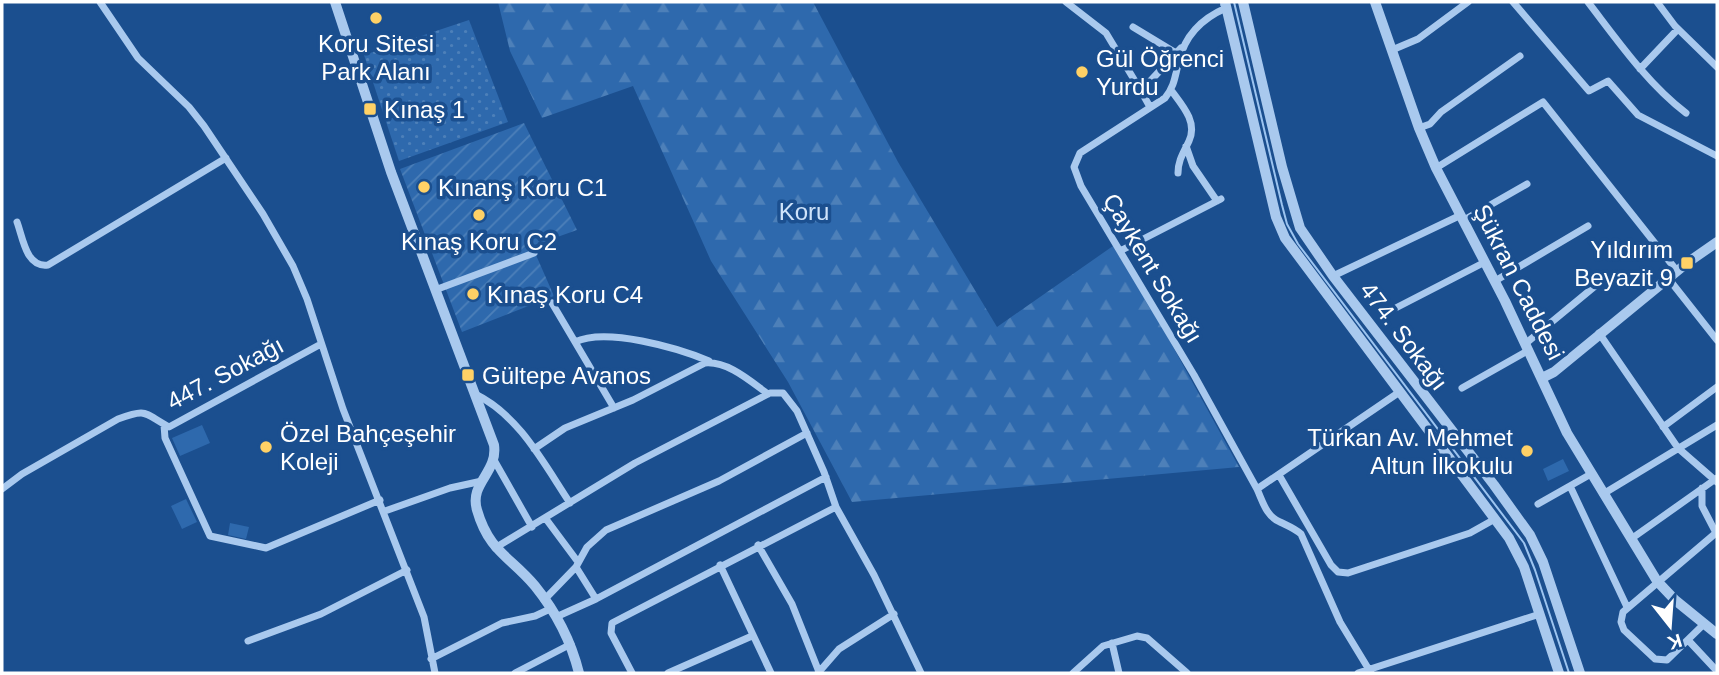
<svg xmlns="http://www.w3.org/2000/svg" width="1719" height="675" font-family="Arial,sans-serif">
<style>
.grass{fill:#2e69ad}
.forest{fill:url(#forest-firs)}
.park{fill:url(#park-dots)}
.garden{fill:url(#garden-furrows)}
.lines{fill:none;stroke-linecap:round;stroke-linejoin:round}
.stream{stroke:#9cc4f0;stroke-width:2}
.minor{stroke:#a9c9ee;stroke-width:7}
.tertiary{stroke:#a9c9ee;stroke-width:10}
.poi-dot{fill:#ffd166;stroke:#1b4f8f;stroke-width:2.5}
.labels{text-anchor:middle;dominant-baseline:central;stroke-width:7;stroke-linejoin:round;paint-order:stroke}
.poi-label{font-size:24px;fill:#fff;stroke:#1b4f8f;text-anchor:start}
.park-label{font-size:24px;fill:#cfe3fa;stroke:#1b4f8f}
.street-label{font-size:24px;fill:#fff;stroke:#1b4f8f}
</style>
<defs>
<pattern id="forest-firs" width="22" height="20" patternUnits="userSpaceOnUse" patternTransform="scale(1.75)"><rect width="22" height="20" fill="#2e69ad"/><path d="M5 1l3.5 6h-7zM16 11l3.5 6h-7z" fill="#4d80b9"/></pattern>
<pattern id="park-dots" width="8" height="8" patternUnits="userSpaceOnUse" patternTransform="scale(1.75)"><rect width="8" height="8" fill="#2e69ad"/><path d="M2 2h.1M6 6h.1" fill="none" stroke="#4d80b9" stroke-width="1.8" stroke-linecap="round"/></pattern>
<pattern id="garden-furrows" width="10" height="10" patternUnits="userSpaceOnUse" patternTransform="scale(1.75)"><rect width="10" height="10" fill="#2e69ad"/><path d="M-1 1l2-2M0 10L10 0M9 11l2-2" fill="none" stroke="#4d80b9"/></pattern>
</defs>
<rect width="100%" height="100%" fill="#1b4f8f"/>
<path class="grass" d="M202,425l8,18 -30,13 -8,-18z
M1563,459l6,12 -21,10 -5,-12z
M186,499l11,23 -15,7 -11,-23z
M230,523l19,4 -3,12 -18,-4z"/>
<path class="forest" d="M498,2h315l85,160 99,165 116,-81 48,79 78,142 -387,35 -64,-120 -77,-121 -78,-175 -91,32 -32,-67z"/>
<path class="park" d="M469,20l39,102 -109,39 -35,-106z"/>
<path class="garden" d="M524,123l53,107 -45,16 22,50 -92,36 -62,-163z"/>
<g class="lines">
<path class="stream" d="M1234,2l48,203 5,19 11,20 226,299 11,27 34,103"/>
<path class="minor" d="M100,2l38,56 51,49 15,19 59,88 30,52 14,33 36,110 81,208 11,56
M1066,2l40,31 35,58
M1513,2l76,89 19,-10 30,34 79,41
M1588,2c30,39 59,81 98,111
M1657,2l18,24 42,41
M1224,5l2,3c-23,10 -41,27 -47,53 -4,14 -4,25 -14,37l-85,55 -6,14 7,19 113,189 63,114 141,-96
M1133,27l43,26
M1392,50l26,-11 50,-37
M1640,69l38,-40
M1171,90c11,15 27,32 18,51 -5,11 -11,19 -11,32
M1150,107l-9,-16 40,-43
M1419,128l11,-4 11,-12 79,-56
M1186,146l7,20 24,35
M1436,168l107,-66 134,169
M1464,220l63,-36
M17,222c6,16 9,46 31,43l178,-107
M1120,251l101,-52
M1333,276l128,-61
M1668,278l49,62
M1495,281l93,-55
M435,290l99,-37
M552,303l62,105
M1386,313l99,-51
M1599,333l79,115 39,34
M575,342c31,-15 103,6 134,19
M1525,344l75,-62
M1462,388l67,-38
M475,394c44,21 69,70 95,109
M164,425l1,13 45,98 56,12 114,-48
M1663,427l54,-40
M534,449l31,-21 68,-28 72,-37c23,-2 45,18 63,31
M494,460l38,67
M1279,475l52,90 7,7 10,1 122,-40 25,-14
M1570,486l57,121
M1702,488v18l14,27
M2,489l20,-15 96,-55c30,-11 25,-6 51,8l152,-83
M1257,489c6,13 9,27 23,33 8,4 14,6 21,12l39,88 31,51
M1603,494l114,-69
M1538,504l53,-30
M385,511l65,-23 32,-7
M546,519l32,43
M1631,539l86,-61
M758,545l34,59 27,68
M495,548l140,-85 135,-70h13l14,18 27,61 12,35 38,68 47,98
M720,565l51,108
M576,567l20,32
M544,600l32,-33 11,-20 19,-17 113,-49 88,-48
M556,617l40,-18 230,-122
M1704,624l-37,36 -12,-1 -31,-29 -3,-8 2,-10 94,-80
M1688,640l29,31
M248,641l73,-27 86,-44
M1112,643l7,30
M431,659l71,-36 33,-7 15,-7
M515,673l56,-29
M632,673l-21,-40 1,-10 224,-116
M668,673l84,-37
M818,673l21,-24 55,-35
M1073,673l30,-27 34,-10 10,2 40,35
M1358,673l182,-59"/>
<path class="tertiary" d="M335,2l56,170 103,273c4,28 -25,38 -17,65 12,42 34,47 58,76 21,26 36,55 44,87
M1225,2l51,215 9,21 224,300 15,29 35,106
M1243,2l39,165 18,61 33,48 161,209 36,50 13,27 37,111
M1375,2l44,126 17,40 69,133 62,132 90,148 18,19 42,34
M1542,378l12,-6 133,-109 30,-21"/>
</g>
<g class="poi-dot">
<circle cx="376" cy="18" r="7"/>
<circle cx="1082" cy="72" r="7"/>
<rect x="363" y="102" width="14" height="14" rx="3.5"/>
<circle cx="424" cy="187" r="7"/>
<circle cx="479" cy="215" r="7"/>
<rect x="1680" y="256" width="14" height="14" rx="3.5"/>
<circle cx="473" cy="294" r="7"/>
<rect x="461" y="368" width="14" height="14" rx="3.5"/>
<circle cx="266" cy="447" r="7"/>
<circle cx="1527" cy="451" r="7"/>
</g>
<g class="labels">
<g class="poi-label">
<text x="376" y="43" text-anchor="middle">Koru Sitesi<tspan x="376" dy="28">Park Alanı</tspan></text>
<text x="1096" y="58">Gül Öğrenci<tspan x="1096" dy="28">Yurdu</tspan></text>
<text x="384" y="109">Kınaş 1</text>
<text x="438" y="187">Kınanş Koru C1</text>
<text x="479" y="241" text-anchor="middle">Kınaş Koru C2</text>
<text x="1673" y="249" text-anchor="end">Yıldırım<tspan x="1673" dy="28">Beyazit 9</tspan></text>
<text x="487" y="294">Kınaş Koru C4</text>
<text x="482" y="375">Gültepe Avanos</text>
<text x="280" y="433">Özel Bahçeşehir<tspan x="280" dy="28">Koleji</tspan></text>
<text x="1513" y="437" text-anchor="end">Türkan Av. Mehmet<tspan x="1513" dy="28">Altun İlkokulu</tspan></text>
</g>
<g class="park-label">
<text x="804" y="211">Koru</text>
</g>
<g class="street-label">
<text transform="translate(1153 268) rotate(59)">Çaykent Sokağı</text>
<text transform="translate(1519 282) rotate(63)">Şükran Caddesi</text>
<text transform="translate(1404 336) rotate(53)">474. Sokağı</text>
<text transform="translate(225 373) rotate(-28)">447. Sokağı</text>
</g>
</g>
<rect width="1719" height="675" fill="none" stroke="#ffffff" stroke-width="7"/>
<g transform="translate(1670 626) rotate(163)" stroke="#1b4f8f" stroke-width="5" paint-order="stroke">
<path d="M0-5L12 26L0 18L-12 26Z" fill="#ffffff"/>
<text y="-10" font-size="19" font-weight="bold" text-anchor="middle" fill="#ffffff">K</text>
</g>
</svg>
